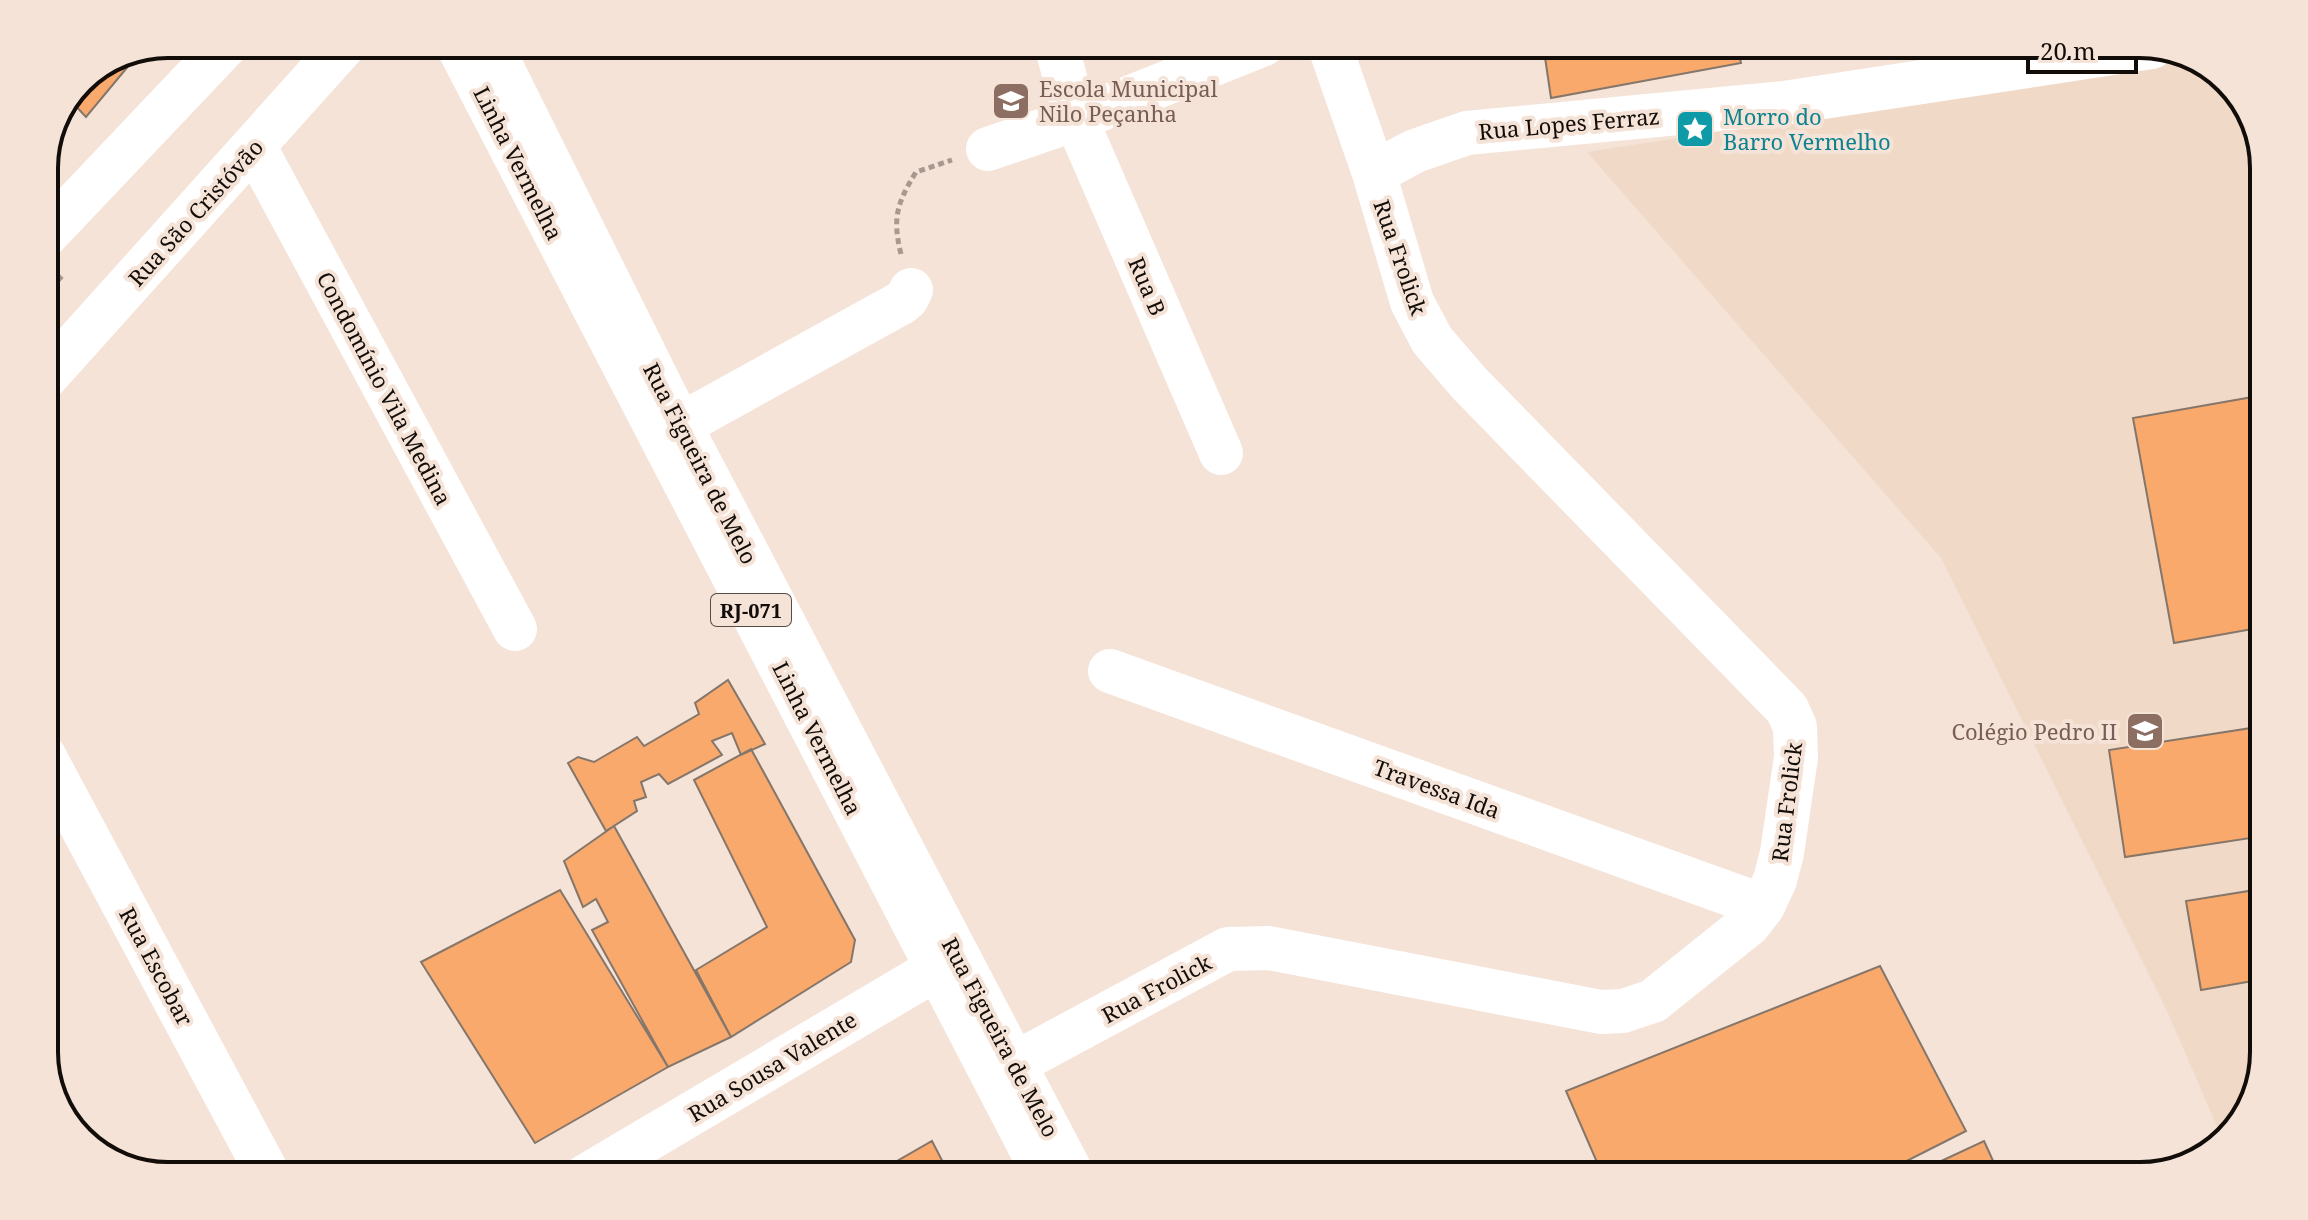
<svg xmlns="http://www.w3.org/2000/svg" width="2308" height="1220" font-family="'Noto Serif',serif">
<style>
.built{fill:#f1d9c7}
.building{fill:#f9a96b;stroke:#85766b;stroke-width:2}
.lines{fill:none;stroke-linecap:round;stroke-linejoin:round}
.path{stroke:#a79990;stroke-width:5;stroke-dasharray:6 4;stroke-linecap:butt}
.minor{stroke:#fff;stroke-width:44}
.highway{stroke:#fff;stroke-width:44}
.labels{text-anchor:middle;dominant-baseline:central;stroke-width:8;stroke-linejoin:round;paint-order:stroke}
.shield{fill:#f5e3d7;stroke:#574d47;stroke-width:2}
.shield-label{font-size:20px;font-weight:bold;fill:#130d09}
.education-label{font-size:22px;fill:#785e54;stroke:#f5e3d7;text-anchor:start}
.culture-label{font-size:22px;fill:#0d838f;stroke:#f5e3d7;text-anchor:start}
.street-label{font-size:22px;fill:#130d09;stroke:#f5e3d7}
.rim{fill:none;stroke:#130d09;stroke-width:4}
</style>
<rect width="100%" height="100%" fill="#f5e3d7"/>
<path class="built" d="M2196,58l47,42 21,61v891l-13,55 -29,31 -55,-127 -226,-453 -354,-406z"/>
<path class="building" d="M1543,44h194l4,19 -190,35z
M135,58l-49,59 -15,-16 10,-21z
M2264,395v232l-90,16 -41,-225z
M728,680l37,64 -24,11 -9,-22 -20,8 10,14 -54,29 -9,-10 -18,8 5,15 -12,4 3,10 -31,20 -38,-68 10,-6 16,5 43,-25 7,9 55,-32 -4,-11z
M2264,726v110l-139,21 -16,-107z
M751,749l104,191 -4,22 -120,75 -35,-67 71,-43 -73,-147z
M614,826l117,211 -63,30 -76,-137 16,-8 -12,-23 -13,8 -19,-46z
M2264,888v55l-9,-53z
M560,890l108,177 -133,76 -114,-181z
M2255,890l9,63 -15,3 4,25 -52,9 -15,-89z
M1880,966l86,165 -89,45h-274l-37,-85z
M932,1141l18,35h-79z
M1984,1141l16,35h-91z"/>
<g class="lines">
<path class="path" d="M266,55l8,-8 13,-2
M901,254c-9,-36 -4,-51 15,-82l36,-12
M44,295l20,-21"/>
<path class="minor" d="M490,44l190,381 393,751
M1056,44l20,75 145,334
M254,146l261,483
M988,149l88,-30 188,-75
M1374,173l41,-22 52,-18 317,-30 368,-56
M44,237l183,-193
M44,379l301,-335
M680,425l221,-122 6,-5 4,-8
M1110,671l653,235
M44,756l225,420
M1014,1064l214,-115 41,-1 332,64 22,-1 30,-10 96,-77 14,-18 12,-26 7,-27 14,-96 -1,-30 -8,-18 -318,-326 -37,-43 -20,-38 -38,-129 -45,-129
M586,1176l372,-220"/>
<path class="highway" d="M457,44l588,1132"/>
</g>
<defs>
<g id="school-square" transform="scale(2)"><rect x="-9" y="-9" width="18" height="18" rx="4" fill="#8d6e63" stroke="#f5e3d7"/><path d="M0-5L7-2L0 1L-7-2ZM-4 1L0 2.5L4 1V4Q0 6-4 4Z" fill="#fff"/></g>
<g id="sight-square" transform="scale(2)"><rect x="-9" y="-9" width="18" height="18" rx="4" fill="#0f9aa8" stroke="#f5e3d7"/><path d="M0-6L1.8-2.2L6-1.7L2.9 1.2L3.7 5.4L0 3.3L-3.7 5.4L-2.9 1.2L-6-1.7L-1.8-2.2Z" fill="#fff"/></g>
</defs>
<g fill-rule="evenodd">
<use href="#school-square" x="1011" y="101"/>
<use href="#sight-square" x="1695" y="129"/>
<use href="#school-square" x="2145" y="731"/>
</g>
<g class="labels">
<rect class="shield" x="711" y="594" width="80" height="32" rx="6"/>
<g class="shield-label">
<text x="751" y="610">RJ-071</text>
</g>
<g class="education-label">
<text x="1039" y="88">Escola Municipal<tspan x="1039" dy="25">Nilo Peçanha</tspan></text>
<text x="2117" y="731" text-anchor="end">Colégio Pedro II</text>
</g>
<g class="culture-label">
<text x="1723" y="116">Morro do<tspan x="1723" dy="25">Barro Vermelho</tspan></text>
</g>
<g class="street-label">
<text transform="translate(1569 123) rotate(-5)">Rua Lopes Ferraz</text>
<text transform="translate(519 163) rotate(63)">Linha Vermelha</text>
<text transform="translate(195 212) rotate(-48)">Rua São Cristóvão</text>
<text transform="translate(1401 257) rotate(71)">Rua Frolick</text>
<text transform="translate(1148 286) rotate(67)">Rua B</text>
<text transform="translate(385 388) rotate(62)">Condomínio Vila Medina</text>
<text transform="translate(701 463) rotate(63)">Rua Figueira de Melo</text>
<text transform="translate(818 738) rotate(63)">Linha Vermelha</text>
<text transform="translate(1437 788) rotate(20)">Travessa Ida</text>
<text transform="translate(1786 802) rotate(-83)">Rua Frolick</text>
<text transform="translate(157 966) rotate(62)">Rua Escobar</text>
<text transform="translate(1156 988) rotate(-28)">Rua Frolick</text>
<text transform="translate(1001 1037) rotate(62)">Rua Figueira de Melo</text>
<text transform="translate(772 1066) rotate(-31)">Rua Sousa Valente</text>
</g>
</g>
<path d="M0 0H2308V1220H0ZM168 58H2140A110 110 0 0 1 2250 168V1052A110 110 0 0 1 2140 1162H168A110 110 0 0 1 58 1052V168A110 110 0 0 1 168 58Z" fill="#f5e3d7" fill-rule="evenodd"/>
<path class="rim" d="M168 58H2140A110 110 0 0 1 2250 168V1052A110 110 0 0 1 2140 1162H168A110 110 0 0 1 58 1052V168A110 110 0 0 1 168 58Z"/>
<path d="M2028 60v12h108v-12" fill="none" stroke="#130d09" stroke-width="4"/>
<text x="2040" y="60" font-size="24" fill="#130d09" stroke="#f5e3d7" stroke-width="6" paint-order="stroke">20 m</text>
</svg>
